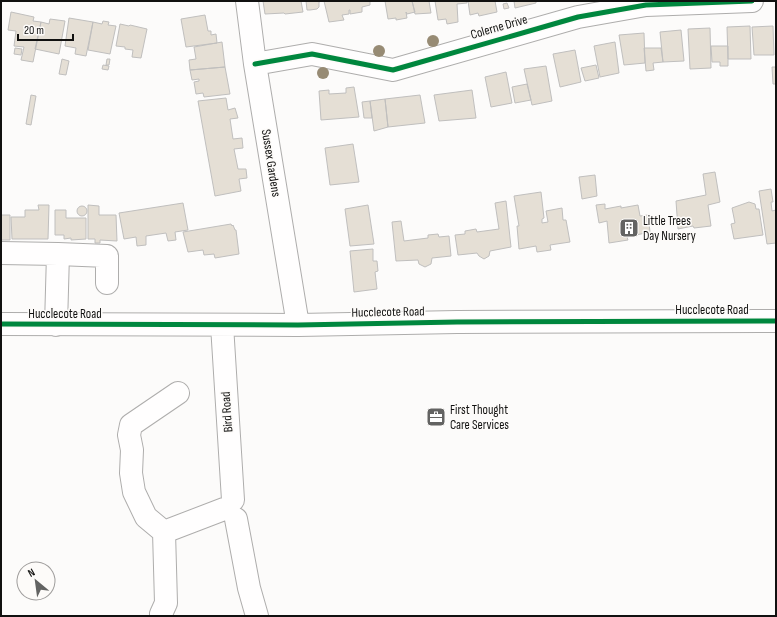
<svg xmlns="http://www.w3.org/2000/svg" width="777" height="617" font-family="'Sofia Sans Condensed',sans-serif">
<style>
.building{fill:#e5dfd5;stroke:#c0bfbe}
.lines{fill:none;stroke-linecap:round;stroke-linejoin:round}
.minor-casing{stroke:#aeadac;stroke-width:24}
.minor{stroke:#fffefe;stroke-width:22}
.cycleway-casing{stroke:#fdfbf9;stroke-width:8}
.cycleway{stroke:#00873e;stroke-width:5}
.tree{fill:#978b74}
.labels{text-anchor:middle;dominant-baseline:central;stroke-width:3;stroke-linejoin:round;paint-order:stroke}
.street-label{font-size:13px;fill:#111110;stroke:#fdfbf9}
.poi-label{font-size:13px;fill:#111110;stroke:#fdfbf9;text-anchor:start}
</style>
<rect width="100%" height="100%" fill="#fcfbfa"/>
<path class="building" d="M263,1h38l2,11 -18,2 -1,-1 -19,1z
M306,1h16l-3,1v5l-2,2 -7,1h-3z
M324,1h46v4l-8,2v5l-12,2v-4h-1v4l-7,1 2,5 -15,2z
M385,1h27l3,11 -8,2 -1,-2 1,6 -11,2v-2l-8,1z
M412,1h17l2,12 -16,1z
M435,1h32v2l-10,1 1,18 -11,2 -1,-5 -8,1z
M468,1h27l2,11 -18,4 -1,-3 -8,2z
M514,1h22v2l-21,5z
M507,3l2,5 -5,1 -1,-5z
M11,12l23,5 -1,4 8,1 -8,40 -12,-2 3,-13 -10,-1 2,-15 -8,-1z
M205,15l3,16h3v4l5,-1 1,9 -31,4 -5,-28z
M69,18l24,4 -7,34 -11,-2 1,-6 -11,-2z
M50,19l15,2 -6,33 -24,-5 6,-27 8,2z
M103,21l6,1 -1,3 8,1 -6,28 -22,-4 5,-28 9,2z
M120,24l9,2 1,-1 17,4 -6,29 -9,-1 1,-7 -8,-1v-2l-9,-1z
M750,26l1,33h-23l-1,-32z
M773,26l1,29h-20l-2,-28z
M710,28l1,40 -21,1 -2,-40z
M681,30l3,31 -21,1 -3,-30z
M644,33l1,30 -21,2 -5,-30z
M222,42l3,25 -35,3 -1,-10 7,-1 -2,-12z
M615,42l4,31 -19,4 -6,-31z
M711,46h17v20h-8v-4h-8z
M15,48l7,1 -1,6 -7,-1z
M644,48h17l2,14 -10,1 1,7 -8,1z
M575,50l6,32 -21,5 -7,-33z
M62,59l7,2 -3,14 -7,-1z
M107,59h3l-1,6h-3z
M103,65l6,1 -1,4 -6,-1z
M596,65l3,13 -14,3 -4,-13z
M546,66l6,35 -20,4 -8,-36z
M225,67l5,27 -26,3 -1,-4 -7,1 -2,-12 5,-1v-2l-7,1 -2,-10z
M772,67h4v17h-3z
M506,72l6,31 -21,4 -6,-30z
M527,84l4,16 -16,3 -3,-16z
M354,87l5,30 -38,3 -2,-29 10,-1v4l17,-1v-5z
M472,90l4,28 -37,3 -5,-26z
M31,95l5,1 -5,29 -5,-1z
M420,95l5,28 -37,4 -3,-28z
M226,98l2,12 7,-2 3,10 -8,1 3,20 9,-1 1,10 -9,1 4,20h8l1,9 -8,1 2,12 -26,5 -17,-95z
M385,99l3,28 -14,4 -4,-30z
M370,101l2,17h-8l-2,-16z
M353,144l6,38 -29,3 -5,-37z
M715,172l5,30 -12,3 3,21 -17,2 -1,-2 -15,3 -2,-28 30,-6 -3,-21z
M595,175l2,21 -15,3 -3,-22z
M771,189l2,13h-2l1,9 4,-1v33l-9,1 -8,-53z
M541,192l3,26 -2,1v4l6,-1 -2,-11 16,-3 1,12h3l4,22 -20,3 1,5 -14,2 -1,-6 -17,3 -2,-23h2l-5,-30z
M506,201l5,46 -21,4 -1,5 -5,3 -5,-3 -2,-3 -19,2 -3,-20 10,-1v-3l11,-2 1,3 22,-3 -4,-26z
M749,202l6,2 1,5h3l4,26 -29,4 -3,-15 4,-1 -3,-15z
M183,203l5,27 -13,2 1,8 -8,1 -2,-8 -20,3v9l-9,1 -1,-9 -12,2 -5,-26z
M605,204v5l16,-3v2l17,-3 2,11 8,-1 2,17 -23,5 1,3 -19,3 -2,-22 -8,2 -3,-18z
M38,205h11l-1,34h-36l-1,-22h14v-7h14z
M88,205l11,1v9h17l1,26 -17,-1v3h-5v-4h-7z
M368,205l6,39 -24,2 -5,-37z
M77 211a5 5 0 1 1 10 0a5 5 0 1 1-10 0Z
M55,210h11v8h20v21l-15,1v-2l-7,1v-4h-9z
M1,215h9v25h-9z
M401,221l3,20 24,-3v-3l10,-1 1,3 10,-1 2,20 -19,2 -1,6 -6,3 -6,-3 -1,-4 -22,1 -4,-39z
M231,224l1,2 1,-1 2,5h1l3,24 -24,4 -1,-4 -10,1 -1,-5 -15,2 -5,-20z
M373,249v12h4l1,10 -3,1 2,17 -23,3 -4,-41z"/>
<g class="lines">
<g class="minor-casing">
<path id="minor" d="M247,1l8,63 43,261
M255,64l57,-10 81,16 185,-53 68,-12 106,-4
M1,253l57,1 -2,71
M58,254l49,2v27
M1,324l297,1 159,-3 319,-1
M222,325l11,175
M178,393l-47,32 -2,10 3,15 -1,23 3,19 12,25 18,15 60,-23
M236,519l13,69 8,28
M162,616l-1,-2 5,-11 -2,-71"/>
</g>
<use href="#minor" class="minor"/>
<g class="cycleway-casing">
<path id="cycleway" d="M255,64l57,-10 81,16 185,-53 68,-12 106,-4
M1,324l297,1 159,-3 319,-1"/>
</g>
<use href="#cycleway" class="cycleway"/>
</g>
<g class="tree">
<circle cx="433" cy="41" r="6"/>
<circle cx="379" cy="51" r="6"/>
<circle cx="323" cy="73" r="6"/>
</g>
<defs>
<g id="building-square" transform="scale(1)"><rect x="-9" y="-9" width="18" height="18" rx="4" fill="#636362" stroke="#fdfbf9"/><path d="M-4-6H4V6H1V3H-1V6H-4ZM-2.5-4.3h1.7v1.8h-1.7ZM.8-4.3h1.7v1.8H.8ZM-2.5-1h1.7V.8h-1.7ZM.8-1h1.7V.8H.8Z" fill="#fff"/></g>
<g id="office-square" transform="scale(1)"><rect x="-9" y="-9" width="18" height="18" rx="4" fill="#636362" stroke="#fdfbf9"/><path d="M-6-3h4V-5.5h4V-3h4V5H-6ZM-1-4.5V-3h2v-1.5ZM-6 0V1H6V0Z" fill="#fff"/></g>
</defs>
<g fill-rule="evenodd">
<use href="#building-square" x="629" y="228"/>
<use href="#office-square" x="436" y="417"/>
</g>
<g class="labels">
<g class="street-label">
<text transform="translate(499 27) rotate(-16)">Colerne Drive</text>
<text transform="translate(271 163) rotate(81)">Sussex Gardens</text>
<text x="712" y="310">Hucclecote Road</text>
<text transform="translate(388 312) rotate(-1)">Hucclecote Road</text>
<text x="65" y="314">Hucclecote Road</text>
<text transform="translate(227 412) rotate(-94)">Bird Road</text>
</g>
<g class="poi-label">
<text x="643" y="221">Little Trees<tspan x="643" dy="15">Day Nursery</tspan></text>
<text x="450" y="410">First Thought<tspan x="450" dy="15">Care Services</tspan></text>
</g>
</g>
<rect width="777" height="617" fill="none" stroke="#111110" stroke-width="4"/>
<g transform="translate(36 581) rotate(331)"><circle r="19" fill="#fdfbf9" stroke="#9f9d9c"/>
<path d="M0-3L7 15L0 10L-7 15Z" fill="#636362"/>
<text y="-6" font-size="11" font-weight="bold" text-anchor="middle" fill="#111110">N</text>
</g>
<path d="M18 34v6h55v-6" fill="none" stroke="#111110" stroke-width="2"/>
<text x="24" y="34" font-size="12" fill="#111110" stroke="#fdfbf9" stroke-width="3" paint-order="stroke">20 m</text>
</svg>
